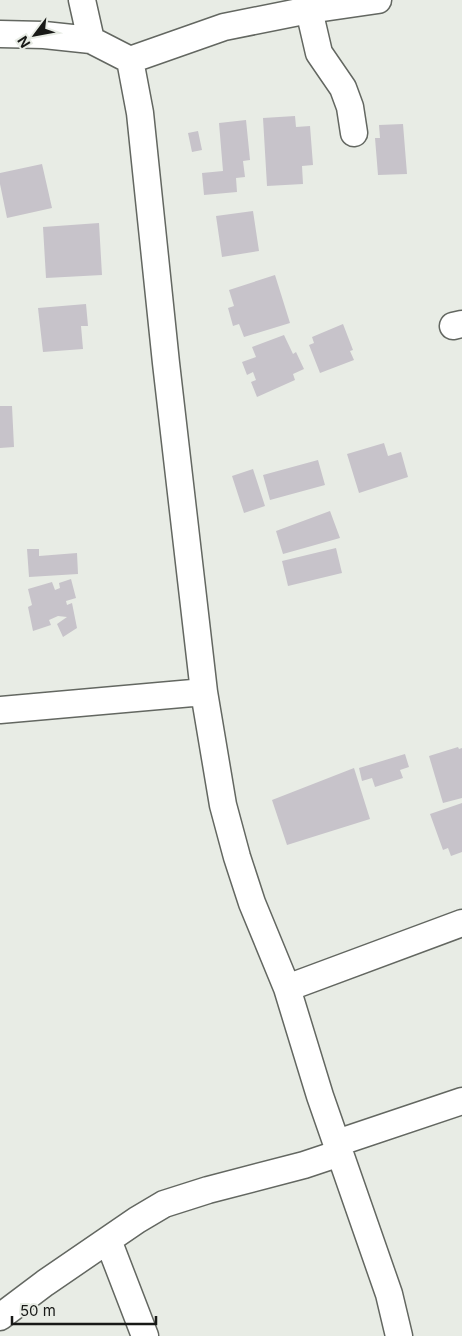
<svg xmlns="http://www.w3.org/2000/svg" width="462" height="1336" font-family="Inter,sans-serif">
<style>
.building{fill:#c7c3ca}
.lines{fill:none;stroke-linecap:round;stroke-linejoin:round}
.minor-casing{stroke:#636761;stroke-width:29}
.minor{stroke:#fff;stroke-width:26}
</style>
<rect width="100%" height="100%" fill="#e8ece5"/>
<path class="building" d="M295,116l1,11 14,-1 3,39 -11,1 1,18 -36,2 -4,-68z
M246,120l4,40 -7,1 2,16 -9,1 1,14 -33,3 -2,-22 21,-2 -4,-48z
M403,124l4,50 -29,1 -3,-37h5l-1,-13z
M198,131l4,19 -10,2 -4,-19z
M42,164l10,44 -45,10 -7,-34v-11z
M253,211l6,40 -37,6 -6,-41z
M99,223l3,52 -56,3 -3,-51z
M275,275l15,48 -46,14 -5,-13 -6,2 -5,-18 6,-2 -5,-16z
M86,304l2,22h-7l2,23 -40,3 -5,-44z
M343,324l10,26 -3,1 4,9 -34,13 -11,-28 5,-2 -2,-6z
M284,335l9,19 3,-2 8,17 -11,5 2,6 -38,17 -6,-15 5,-2 -3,-8 -6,3 -5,-13 14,-5 -4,-10z
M0,406h12l2,41 -14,1z
M384,443l4,13 13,-4 7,25 -49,16 -12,-39z
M318,460l7,25 -55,15 -7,-25z
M253,469l12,37 -21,7 -12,-37z
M330,511l10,27 -57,16 -7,-23z
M336,548l6,25 -54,13 -6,-25z
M27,549h12v7l38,-3 1,21 -49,3z
M71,579l5,19 -10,3 1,4 5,-2 5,25 -14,9 -6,-13 10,-7 -9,-1 -9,4 2,5 -18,6 -5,-24 4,-2 -4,-16 24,-7 3,8 5,-2 -1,-5z
M458,747l1,2 3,-1v50l-19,5 -14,-47z
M405,754l4,13 -9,3 3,8 -28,9 -3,-9 -10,3 -3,-13z
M354,768l16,51 -83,26 -15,-45z
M462,803v49l-11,4 -3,-8 -5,2 -13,-36z"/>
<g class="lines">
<g class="minor-casing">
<path id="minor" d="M82,0l9,40 39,20 10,53 26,250 38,329
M309,10l10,43 24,35 7,19 4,26
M0,34l44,1 47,5
M130,60l94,-33 85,-17 69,-10
M453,326l9,-2
M0,710l204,-18 19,113 14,52 15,46 35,85 33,108 69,198 10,42
M287,988l175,-65
M337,1143l125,-42
M108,1240l37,96
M0,1317l45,-34 92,-63 27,-16 44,-14 96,-25 36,-12"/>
</g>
<use href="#minor" class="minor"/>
</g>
<g transform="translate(35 35) rotate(238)" stroke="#e8ece5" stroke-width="4" paint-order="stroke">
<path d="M0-4L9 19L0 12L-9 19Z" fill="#181917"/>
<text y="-8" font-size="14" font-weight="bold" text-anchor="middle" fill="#181917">N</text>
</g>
<path d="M12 1316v8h144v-8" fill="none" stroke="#181917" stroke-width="2.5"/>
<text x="20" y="1316" font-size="15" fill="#181917" stroke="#e8ece5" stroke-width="4" paint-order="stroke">50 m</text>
</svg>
